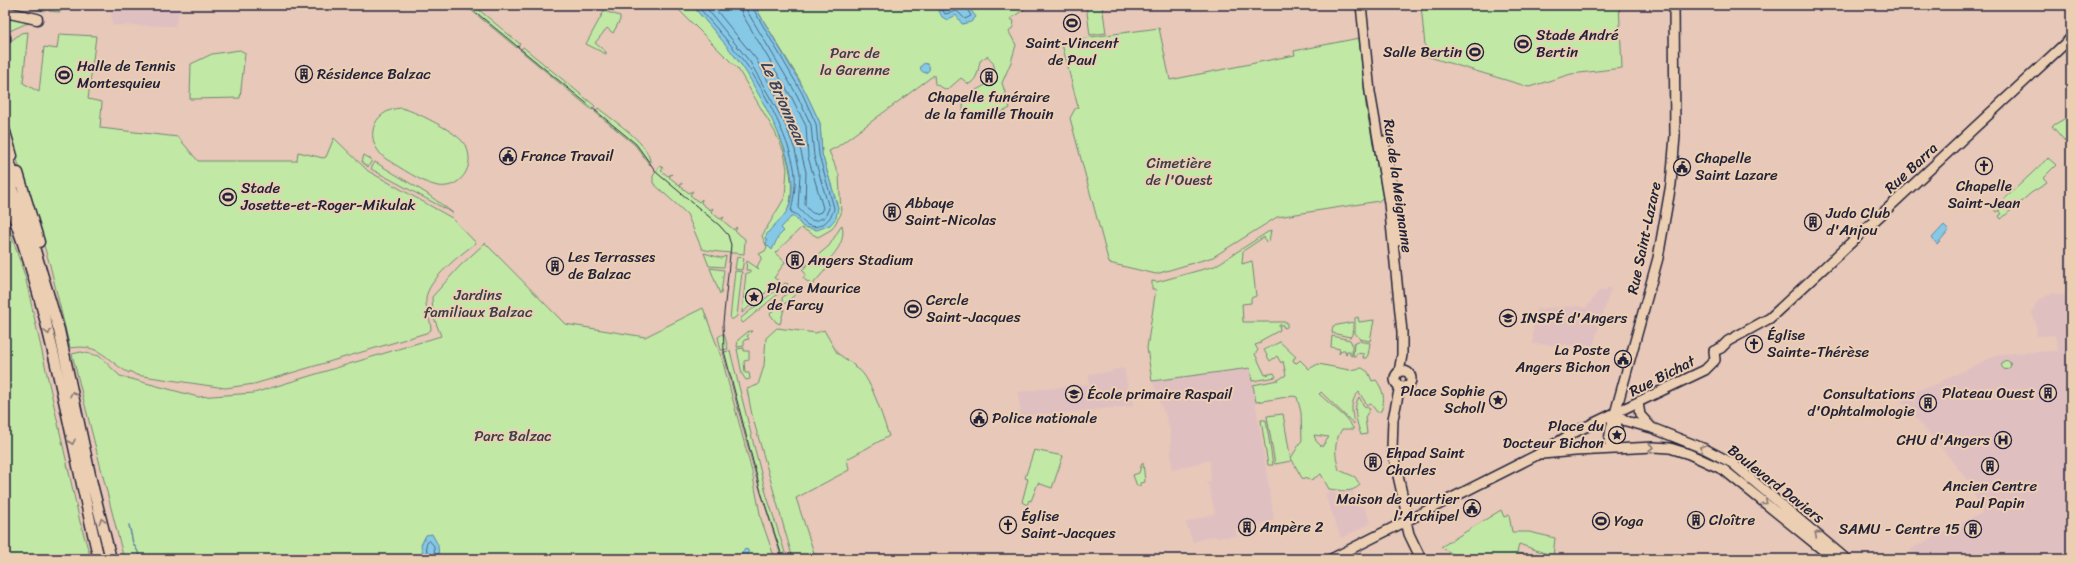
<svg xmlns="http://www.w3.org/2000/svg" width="2076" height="564" font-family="Sriracha,sans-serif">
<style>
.built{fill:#e0bfc1}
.green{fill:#c1e9a5;stroke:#728670;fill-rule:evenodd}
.water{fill:#86c9e7;stroke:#5e86a2}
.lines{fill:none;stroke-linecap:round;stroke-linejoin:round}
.shore{stroke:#4a6580;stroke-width:1}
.stream{stroke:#5e86a2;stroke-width:1.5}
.major-casing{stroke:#22223b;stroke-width:12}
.highway-casing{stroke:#22223b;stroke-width:13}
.major{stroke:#eccfb3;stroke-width:9}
.highway{stroke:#eccfb3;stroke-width:10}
.tram{stroke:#22223b;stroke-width:1}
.oneway{stroke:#877877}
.labels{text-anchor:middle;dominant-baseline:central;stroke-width:4;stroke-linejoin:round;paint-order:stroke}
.poi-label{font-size:15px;fill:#22223b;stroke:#eccfb3;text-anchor:start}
.park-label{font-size:15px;fill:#3a404b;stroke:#eccfb3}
.street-label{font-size:15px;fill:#22223b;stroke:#eccfb3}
.water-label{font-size:16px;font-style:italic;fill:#36435d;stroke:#eccfb3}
</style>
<rect width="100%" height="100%" fill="#e7c8b9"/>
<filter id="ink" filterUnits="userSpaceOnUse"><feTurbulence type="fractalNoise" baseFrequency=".025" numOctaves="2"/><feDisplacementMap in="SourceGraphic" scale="8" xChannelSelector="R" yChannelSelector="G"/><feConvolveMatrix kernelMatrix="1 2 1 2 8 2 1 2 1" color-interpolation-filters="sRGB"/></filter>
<g filter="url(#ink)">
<path class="built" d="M111,5h70l-6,21 -63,-1z
M1607,288h4l-18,58 -60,-2v-29l4,-6 41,-3 8,2 13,-17h6z
M2053,293l18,4v262h-157l-3,-10 71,-36 -13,-32 -68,-81 1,-5 32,-10 65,-31 59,-3 -3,-16 -18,1 -1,-12 -4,-11 3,-8 4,-5z
M1124,368l6,31h3l1,4 -2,3 -111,11 -3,-25 71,-8v-10l23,-2 1,-2z
M1250,368l24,152 -23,6 -8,-1 -2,4h-6l1,7 -19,2 -1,-2 -7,1 -16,5 -7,-19 29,-10 -6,-28 -3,-2 5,-1 -1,-22 -38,10 -1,-33 -2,-12 -17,-44z
M1353,489l3,18 7,-1 8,17 -30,15 -16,-44 9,-4 2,6z"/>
<path class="green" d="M18,5h32l-5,6z
M53,5l12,2 -5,5 -11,-1z
M465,5h8l47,39 -3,4z
M674,5h18c17,20 36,40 51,62 22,32 60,103 45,142l15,18 35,-19 -16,-54 -2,-31 -21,-44 -45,-74h270l2,3 -16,11 4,2 -1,6 -4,5 7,13 -5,17 -9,21 8,25 -10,5 -36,1c-6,-21 18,-25 30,-34 2,-10 1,-18 -7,-24l-7,5c-2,9 -2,18 -11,23l-8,-6 -14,12 -12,-6 -1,-9 -97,72 -8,4 10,24 2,39 -9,15 -14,8 -17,-9 -26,25 10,9 -11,16 5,3 -37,32 4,-40h4v-3h-4l1,-9 12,8 -2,-2 5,-10 -3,-3 6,-3 2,-4 -5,-11 23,-39 2,-28 -3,-17 -9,-20 -37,-63z
M1086,5h16l4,28 -16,2z
M1421,5h198l3,63 -51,6 -42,13 -103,-31z
M604,11l16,5v4l-7,13 -6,-5 -12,15 11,9v2l-20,-10z
M18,19l24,2 -17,3 -20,9v-13z
M1159,28l11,52 125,-25 -1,-4 65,-13 7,68 17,91 -4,4 -102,16 -64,40 -57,17 -47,-11 -39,-145 5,-9 3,-2 -16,-63 29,-7z
M28,32l-5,51 16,9 5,-45 13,2 2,-15 37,2 -8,63 14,3 -2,26 78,9 20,24h99l1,-9 25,6 3,-1 8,-19 34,33 84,47 24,25c-15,11 -49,37 -50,56 -1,11 5,20 5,31l-5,3 -172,51 -29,4 -89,-13 -6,-4 -1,2c-24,-13 -28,-30 -59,-25l-20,-83 -45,-144 1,-76 15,-12z
M523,47l72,59 -3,4 -72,-60z
M240,50l5,3 -5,45 -50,1 1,-35 21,-10z
M401,108c12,2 53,23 61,33 17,19 1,49 -24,45 -16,-3 -38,-19 -52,-27 -23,-18 -15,-49 15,-51z
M598,108c14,12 55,37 52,57l-15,-20 -40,-33z
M2071,115v33l-19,-22z
M364,155l8,5 -4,7 -6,-5z
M2048,158l8,7 -13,13 4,5 -16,10 -30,26 -2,-3 3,-2 -3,-4 -3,2 -2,-3z
M375,162l51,31 27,20 -82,-44z
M660,166l3,2 -2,3 7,5 4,-2 -3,3 10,8 3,-2 -2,3 9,7 4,-2 -3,4 9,7 3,-3 -1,4 9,7 3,-2 -2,4 9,7 4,-2 -2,3 12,10 2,-3 1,1 -2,3 10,8 -1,15c-16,-2 -26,-1 -42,-5l-15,-35 -34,-31v-7z
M5,217l20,59 55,246 11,37h-86z
M842,225c4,17 -7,28 -17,39l-8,-8 12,-10z
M1271,230l-2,11 -3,1 -2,-5 -21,14 -1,13 10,-3 4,35 -5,2v5l-9,1 1,18h44v5l-3,1 -1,-3h-4l1,5 -20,11 1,2 -6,2 3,5 -3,4 10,21 9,-2 2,4 -24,4 -2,-13 -98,13 -5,-33 9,-59h-4v-8l5,1 58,-16z
M485,243l80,81 80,13 58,-29 19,51 30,113 9,47 14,40h-651l-52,-205 9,-2 18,4 21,20 78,21 56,-4 187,-57 -8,-21 -1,-18 28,-31z
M704,253l17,5 5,-2 -2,11 -15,-1z
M737,257l7,1 -2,12 -7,-1z
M816,257l11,11 -15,17 -9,-7 3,-4 -4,-4z
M710,268l14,2 -3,24h-1z
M735,271l7,1 -5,44 -4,3h-3z
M785,283l3,1 -3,4 -42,35 -2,-2v-3z
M794,287l9,1 -20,17 -1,-7z
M778,305l6,4 -4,15 -4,-2 -6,-8z
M1358,317l1,5 15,-2 -4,21 -10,-2 -5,-6v-15z
M1353,322l-1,13 -2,2 -18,-4 1,-7z
M777,328l39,5 8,-3 13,23 17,12 1,3c14,1 29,55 34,68l-42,23 2,11 -53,28 20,61h-23l-41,-144 -5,-26 11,-4 6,-19 2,-28z
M749,331h3l-5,5 2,3 -5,1v6l-7,1 1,-7z
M724,333l4,16 -7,1 -3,-13z
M1332,336l18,4 2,4v12l-2,-1v-4h-3l-1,4 -1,-5h-3l-3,4 1,-5 -9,-2z
M1358,341l12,2 -2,12 -2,3h-3l1,-4 -7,-1 -2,3h-2l1,-13z
M1280,342l16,15 -3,2 1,3 3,1 3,-3 9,9 9,-5 31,6 13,-2 6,4 4,9 4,-1c7,10 10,19 5,31l-4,1 -6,-8 -4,1 -8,-13c-10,9 -7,20 -5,32l-33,-32 -2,2 26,23 9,12h-12c-9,15 -7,26 -3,41l16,7 5,8c-10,9 -19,5 -31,4l-8,-15 -10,6 -9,-2 -11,-20 11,-18 -1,-28 -4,-15 -4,-1 -37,6 -3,-17 25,-5 8,-5 -3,-14 -2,2 -4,-7 -7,5 -6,-11zM1314,435l15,2 -7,10 -6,-6z
M744,348v3h5v9l-5,1 1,12h4l1,6 -4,1 -4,-6 -5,-25z
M730,351l36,142 21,66h-5l-26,-82 -33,-125z
M2001.5 365a4.5 4.5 0 1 1 9 0a4.5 4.5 0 1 1-9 0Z
M1359,397l5,9 6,3 -5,8 2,17 -6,1c-4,-12 -9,-27 -2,-38z
M1283,414l8,47 -16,3 -8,-48z
M1261,420h5l7,45h-5z
M1034,450l29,6 -11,32 -14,-5 -7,18 -2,-1 -2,5 -5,-3 6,-23 -3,-1z
M1142,463h1l2,19 -5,1v3h-3l-4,-11 6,-2z
M1501,510l3,7 5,-2 3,17h17l26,6 -2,18 -34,-12 -2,9 5,1 -1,5h-60l-20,-12z"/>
<path class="water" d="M692,5h62l51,86 15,32 2,31 16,54 -2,10 -6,7 -13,5 -14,-3 -8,-10h-4l-10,11 3,3 -6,6 -6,13 -6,-6 1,-3 -2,-3c5,-12 19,-19 24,-31 12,-36 -14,-82 -30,-112 -6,-9 -10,-20 -17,-29 -15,-21 -33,-41 -50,-61z
M936,5h31l9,12 -5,5 -9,2 -6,-9 -9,5 -5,-3z
M920.5 68a4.5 4.5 0 1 1 9 0a4.5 4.5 0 1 1-9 0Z
M1944,225l5,5 -12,14 -5,-6z
M432,534l6,11 1,14h-15l-3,-14 5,-10z
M745,549l3,1 1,9h-11z"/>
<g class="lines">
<path class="shore" d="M697,5c16,20 34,39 49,59 17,24 48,84 49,112 1,12 -2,24 -4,36 9,3 8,7 15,12 12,8 26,-4 28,-16l-15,-53 -3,-31 -14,-31 -51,-88
M704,5l46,57 35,62 10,26 5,23 -2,35c11,10 11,17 27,9l4,-9 -15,-52 -3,-31 -14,-30 -50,-84 -1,-6
M712,5l44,54 34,62 10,27 6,24 -1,33c6,7 7,11 16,7l2,-4 -15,-51 -2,-31 -14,-28 -50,-84 -2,-9
M940,5l5,9 12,-3 8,8 6,-3 -6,-11
M428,559l-2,-14 3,-5 5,6 1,13"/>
<path class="stream" d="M129,525l4,18 9,16"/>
<g class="major-casing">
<path id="major" d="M1361,5l9,87 19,111 13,129v23l-3,17
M1384,141l11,60 3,40
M1721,348l7,-7 42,-23 301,-280
M1395 379a8 8 0 1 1 16 0a8 8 0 1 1-16 0Z
M1400,386l-7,33 -1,30 13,58 1,14 3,13 12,25
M1638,403l2,12 11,12
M1616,414l10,7 26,7 53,21 27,14 114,96
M1613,446l4,-17 -1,-11
M1612,449l-3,-8 2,-13 47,-170 13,-74 4,-48 -1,-131
M1542,454l33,-3 79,-4 16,1 19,6 35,16 110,89
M1331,559l204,-103 38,-23 132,-63 10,-10 -1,-9 7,-3"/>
</g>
<g class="highway-casing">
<path id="highway" d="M5,12l32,7
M5,39v-1
M5,132l7,24
M5,150l11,32
M5,171l28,73 26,86 33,154 19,75
M18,173l21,69
M5,194c47,117 64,243 94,365"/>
</g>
<use href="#major" class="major"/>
<use href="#highway" class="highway"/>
<path class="tram" d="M467,5l169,139 21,29 62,52 9,10 3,10 -8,78 1,28 37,141 22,67"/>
</g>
<defs><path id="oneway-chevron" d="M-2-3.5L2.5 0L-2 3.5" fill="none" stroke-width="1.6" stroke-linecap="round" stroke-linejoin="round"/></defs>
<g class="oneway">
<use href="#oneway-chevron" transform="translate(48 332) rotate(76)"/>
<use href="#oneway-chevron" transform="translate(73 394) rotate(-102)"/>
<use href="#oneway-chevron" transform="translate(72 442) rotate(78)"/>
<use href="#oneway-chevron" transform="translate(1651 447)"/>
<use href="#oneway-chevron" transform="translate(1702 448) rotate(-157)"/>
<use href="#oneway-chevron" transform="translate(1765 502) rotate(39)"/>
<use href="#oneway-chevron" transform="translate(102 521) rotate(-104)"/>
<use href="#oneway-chevron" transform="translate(1817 534) rotate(-140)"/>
</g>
</g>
<defs>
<g id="stadium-ring" transform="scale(0.9)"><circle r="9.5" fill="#eccfb3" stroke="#22223b" stroke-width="1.5"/><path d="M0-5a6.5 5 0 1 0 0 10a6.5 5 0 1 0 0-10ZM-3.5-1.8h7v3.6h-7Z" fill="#22223b"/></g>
<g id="building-ring" transform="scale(0.9)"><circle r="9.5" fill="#eccfb3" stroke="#22223b" stroke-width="1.5"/><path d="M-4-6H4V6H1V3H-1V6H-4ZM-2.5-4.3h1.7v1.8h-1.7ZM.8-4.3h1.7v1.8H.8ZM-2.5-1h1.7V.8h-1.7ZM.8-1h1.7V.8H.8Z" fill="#22223b"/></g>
<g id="civic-ring" transform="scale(0.9)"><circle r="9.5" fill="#eccfb3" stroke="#22223b" stroke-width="1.5"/><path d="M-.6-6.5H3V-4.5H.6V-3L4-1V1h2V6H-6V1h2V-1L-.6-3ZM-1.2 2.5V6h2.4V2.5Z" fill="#22223b"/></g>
<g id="church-ring" transform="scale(0.9)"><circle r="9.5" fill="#eccfb3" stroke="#22223b" stroke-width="1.5"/><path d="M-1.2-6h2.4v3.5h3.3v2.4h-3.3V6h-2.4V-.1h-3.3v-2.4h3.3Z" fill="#22223b"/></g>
<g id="sight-ring" transform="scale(0.9)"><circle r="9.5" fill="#eccfb3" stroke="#22223b" stroke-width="1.5"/><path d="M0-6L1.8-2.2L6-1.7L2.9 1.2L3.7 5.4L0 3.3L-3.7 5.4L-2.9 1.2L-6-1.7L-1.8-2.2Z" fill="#22223b"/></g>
<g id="university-ring" transform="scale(0.9)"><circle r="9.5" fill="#eccfb3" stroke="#22223b" stroke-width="1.5"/><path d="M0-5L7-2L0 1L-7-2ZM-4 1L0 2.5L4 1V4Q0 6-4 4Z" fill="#22223b"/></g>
<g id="school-ring" transform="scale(0.9)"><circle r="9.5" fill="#eccfb3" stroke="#22223b" stroke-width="1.5"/><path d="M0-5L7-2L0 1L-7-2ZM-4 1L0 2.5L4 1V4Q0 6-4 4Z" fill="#22223b"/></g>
<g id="hospital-ring" transform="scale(0.9)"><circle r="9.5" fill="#eccfb3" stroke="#22223b" stroke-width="1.5"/><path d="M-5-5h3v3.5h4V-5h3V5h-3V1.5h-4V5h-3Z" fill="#22223b"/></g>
</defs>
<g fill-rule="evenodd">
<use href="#stadium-ring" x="1072" y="23"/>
<use href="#stadium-ring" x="1523" y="44"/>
<use href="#stadium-ring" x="1475" y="52"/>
<use href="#building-ring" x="304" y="74"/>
<use href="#stadium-ring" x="64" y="75"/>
<use href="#building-ring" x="989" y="77"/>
<use href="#civic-ring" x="508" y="156"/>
<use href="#church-ring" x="1984" y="166"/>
<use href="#civic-ring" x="1682" y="167"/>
<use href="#stadium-ring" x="228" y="197"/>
<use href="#building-ring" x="892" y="212"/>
<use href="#building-ring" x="1813" y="222"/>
<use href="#building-ring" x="795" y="260"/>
<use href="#building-ring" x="555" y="266"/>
<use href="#sight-ring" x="754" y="297"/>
<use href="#stadium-ring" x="913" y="309"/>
<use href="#university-ring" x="1508" y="318"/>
<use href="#church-ring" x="1754" y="344"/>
<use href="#civic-ring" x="1623" y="359"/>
<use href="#building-ring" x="2048" y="393"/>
<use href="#school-ring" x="1074" y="394"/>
<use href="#sight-ring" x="1498" y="400"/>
<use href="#building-ring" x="1928" y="403"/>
<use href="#civic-ring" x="979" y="418"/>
<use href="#sight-ring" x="1617" y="435"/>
<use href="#hospital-ring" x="2003" y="440"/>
<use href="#building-ring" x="1373" y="462"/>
<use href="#building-ring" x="1990" y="466"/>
<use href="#civic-ring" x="1472" y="508"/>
<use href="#building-ring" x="1696" y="520"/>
<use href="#stadium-ring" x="1601" y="521"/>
<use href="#church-ring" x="1008" y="525"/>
<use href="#building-ring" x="1247" y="527"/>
<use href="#building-ring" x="1973" y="529"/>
</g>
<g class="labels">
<g class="poi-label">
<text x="1536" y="35">Stade André<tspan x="1536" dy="17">Bertin</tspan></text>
<text x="1072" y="43" text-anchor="middle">Saint-Vincent<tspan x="1072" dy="17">de Paul</tspan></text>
<text x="1462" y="52" text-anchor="end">Salle Bertin</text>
<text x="77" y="66">Halle de Tennis<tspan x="77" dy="17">Montesquieu</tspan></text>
<text x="317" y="74">Résidence Balzac</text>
<text x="989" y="97" text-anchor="middle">Chapelle funéraire<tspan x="989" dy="17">de la famille Thouin</tspan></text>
<text x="521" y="156">France Travail</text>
<text x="1695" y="158">Chapelle<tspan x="1695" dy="17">Saint Lazare</tspan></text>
<text x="1984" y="186" text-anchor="middle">Chapelle<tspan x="1984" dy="17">Saint-Jean</tspan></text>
<text x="241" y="188">Stade<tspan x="241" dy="17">Josette-et-Roger-Mikulak</tspan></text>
<text x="905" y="203">Abbaye<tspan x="905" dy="17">Saint-Nicolas</tspan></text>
<text x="1826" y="213">Judo Club<tspan x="1826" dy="17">d'Anjou</tspan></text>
<text x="568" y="257">Les Terrasses<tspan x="568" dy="17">de Balzac</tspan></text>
<text x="808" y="260">Angers Stadium</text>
<text x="767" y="288">Place Maurice<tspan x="767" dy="17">de Farcy</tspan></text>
<text x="926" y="300">Cercle<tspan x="926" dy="17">Saint-Jacques</tspan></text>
<text x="1521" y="318">INSPÉ d'Angers</text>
<text x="1767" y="335">Église<tspan x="1767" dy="17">Sainte-Thérèse</tspan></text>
<text x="1610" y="350" text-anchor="end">La Poste<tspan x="1610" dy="17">Angers Bichon</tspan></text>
<text x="1485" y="391" text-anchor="end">Place Sophie<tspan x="1485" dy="17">Scholl</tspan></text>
<text x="2035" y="393" text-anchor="end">Plateau Ouest</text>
<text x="1087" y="394">École primaire Raspail</text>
<text x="1915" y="394" text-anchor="end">Consultations<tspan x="1915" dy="17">d'Ophtalmologie</tspan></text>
<text x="992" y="418">Police nationale</text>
<text x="1604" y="426" text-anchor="end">Place du<tspan x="1604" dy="17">Docteur Bichon</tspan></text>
<text x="1990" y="440" text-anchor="end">CHU d'Angers</text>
<text x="1386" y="453">Ehpad Saint<tspan x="1386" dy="17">Charles</tspan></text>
<text x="1990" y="486" text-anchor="middle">Ancien Centre<tspan x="1990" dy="17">Paul Papin</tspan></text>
<text x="1459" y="499" text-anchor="end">Maison de quartier<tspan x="1459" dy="17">l'Archipel</tspan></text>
<text x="1021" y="516">Église<tspan x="1021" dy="17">Saint-Jacques</tspan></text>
<text x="1709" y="520">Cloître</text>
<text x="1614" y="521">Yoga</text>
<text x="1260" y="527">Ampère 2</text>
<text x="1960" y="529" text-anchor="end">SAMU - Centre 15</text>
</g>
<g class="park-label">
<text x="855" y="53">Parc de<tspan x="855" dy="17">la Garenne</tspan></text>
<text x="1179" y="163">Cimetière<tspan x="1179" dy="17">de l'Ouest</tspan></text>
<text x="478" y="295">Jardins<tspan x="478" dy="17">familiaux Balzac</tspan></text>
<text x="513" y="436">Parc Balzac</text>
</g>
<g class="street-label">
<text transform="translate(1911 168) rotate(-43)">Rue Barra</text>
<text transform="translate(1398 186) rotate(82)">Rue de la Meignanne</text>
<text transform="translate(1644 238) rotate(-78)">Rue Saint-Lazare</text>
<text transform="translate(1662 376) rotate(-27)">Rue Bichat</text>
<text transform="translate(1776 484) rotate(38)">Boulevard Daviers</text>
</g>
<g class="water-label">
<text transform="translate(784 103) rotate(66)">Le Brionneau</text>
</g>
</g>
<rect width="2076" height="564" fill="none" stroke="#eccfb3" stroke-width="20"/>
<rect x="10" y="10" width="2056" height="544" fill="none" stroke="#22223b" stroke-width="1.5" filter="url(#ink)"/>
</svg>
